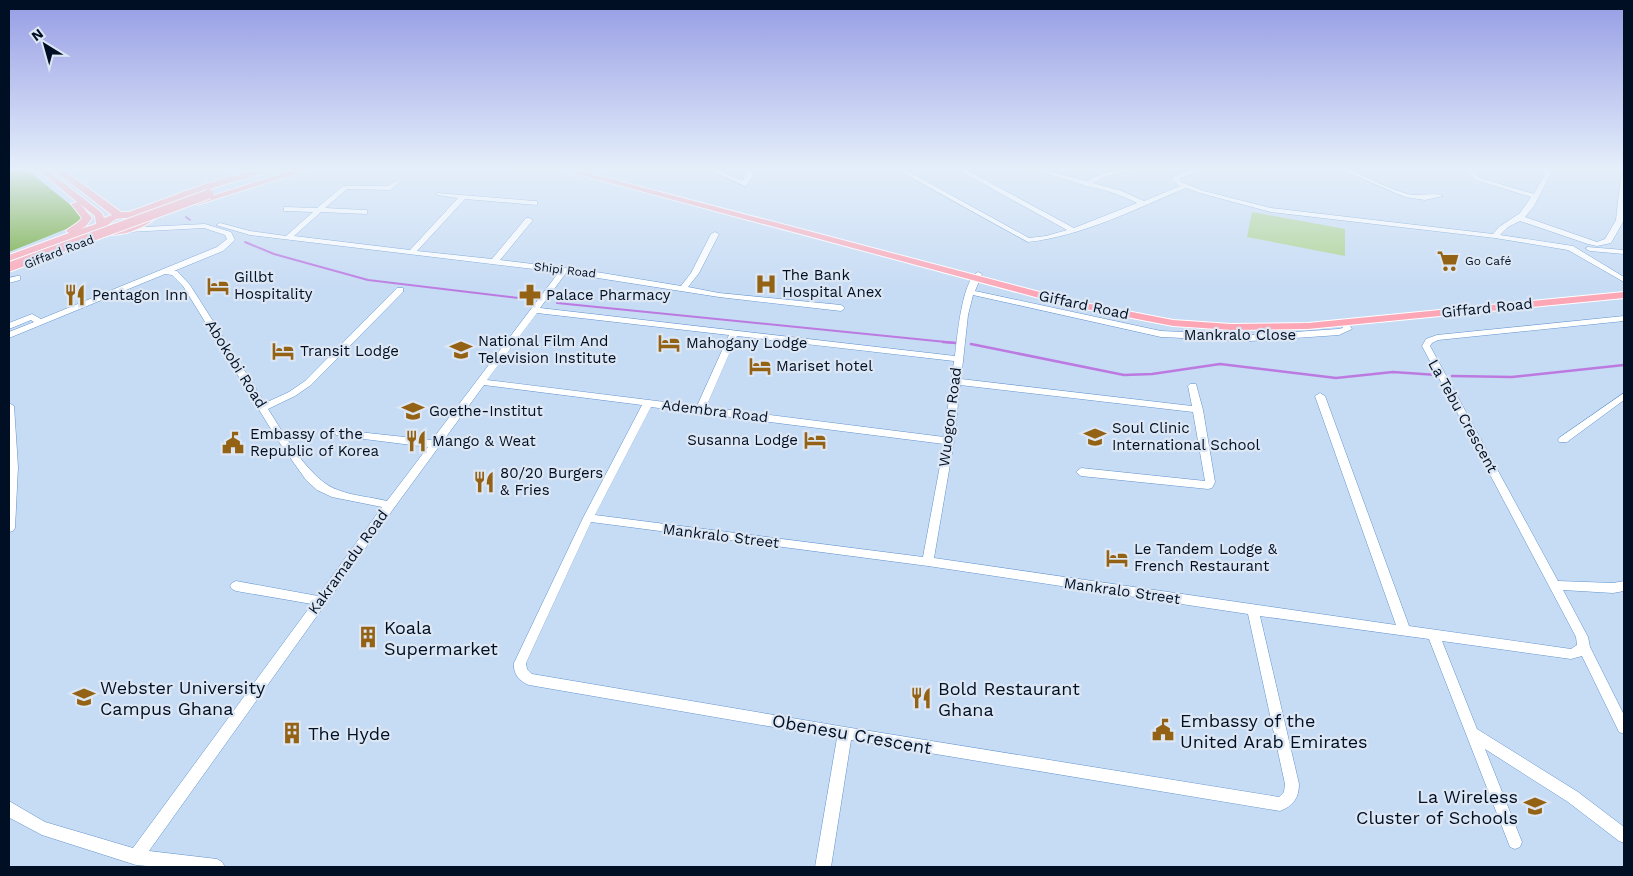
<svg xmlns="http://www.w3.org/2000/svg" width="1633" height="876" font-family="'Work Sans',sans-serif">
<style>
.green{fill:#abd28d}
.forest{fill:#6da832}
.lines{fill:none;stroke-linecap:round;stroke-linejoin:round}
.stream-far1{stroke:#bc7ae1;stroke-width:2}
.stream{stroke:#bc7ae1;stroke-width:2.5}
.minor-casing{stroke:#6194ce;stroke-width:1}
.major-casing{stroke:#fff;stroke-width:2}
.minor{fill:#fff;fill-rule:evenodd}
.major{fill:#fda7b6;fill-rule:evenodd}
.major-bridge-casing{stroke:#fff;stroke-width:11;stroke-linecap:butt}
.major-bridge{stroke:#fda7b6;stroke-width:9}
.labels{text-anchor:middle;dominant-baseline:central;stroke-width:4.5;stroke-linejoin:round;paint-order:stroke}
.far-street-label{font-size:12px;fill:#000f24;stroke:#dde7f4}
.far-poi-label{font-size:12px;fill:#000f24;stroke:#dde7f4;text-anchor:start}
.poi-label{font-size:15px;fill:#000f24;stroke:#dde7f4;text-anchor:start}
.street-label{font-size:15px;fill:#000f24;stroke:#dde7f4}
.near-poi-label{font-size:18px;fill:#000f24;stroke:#dde7f4;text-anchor:start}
.near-street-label{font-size:18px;fill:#000f24;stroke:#dde7f4}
</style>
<rect width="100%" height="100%" fill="#c6dbf4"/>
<path class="green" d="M1252,212l93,17v27l-98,-19z"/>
<path class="forest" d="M9,168h16l59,48 -3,7 -72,29z"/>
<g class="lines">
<path class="stream-far1" d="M186,217l4,3
M245,242l29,12 94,26 168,20
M557,303l399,40"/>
<path class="stream" d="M943,342l13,1
M971,344l153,31 28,-1 68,-10 116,14 57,-6 44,3
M1452,376l60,1 112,-12"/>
<g class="minor-casing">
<path id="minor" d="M705,168h9l29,13 4,-13h6l-1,9 -5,8 -2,1z
M894,168h8l127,70 17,-2 21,-6 -112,-62h8l111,60 63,-25c-16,-8 -35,-15 -53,-17l-1,-1 -41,-13v-2l45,11c17,-11 39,-13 59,-13l-38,8 -15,7 29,8 22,10 36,-15 -3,-2 -5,-6 1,-1 21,-9h9l-24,11 2,3 23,9 67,17 222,26 6,-7 21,-14 11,-16 -55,-17 -10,-9 2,-3h6l-1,3 7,7 54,16 11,-20 -2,-6h6l2,6 -17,32 -9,11 72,25 8,-3 11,-19 5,-45 3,-2v47l-13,23 -14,3 -9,-2 -68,-23 -12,6 -8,8 73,11 51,31v5l-56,-32 -73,-12 -224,-26 -71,-19 -14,-5c-51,21 -103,48 -158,54z
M1337,168h9c20,8 42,21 62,26 10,3 28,-2 35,2l-18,4 -20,-3z
M396,181l3,2 -9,7 -43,-1 -22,19 39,2h3v4l-46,-2 -27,24 116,14 48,-52 -21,-3v-2l97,8h3v4l-72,-6 -48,52 75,8 34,-41h3l4,2 -33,40 90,11 91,15 10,-13 20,-39 4,-2 4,2 -20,39 -11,14 31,6 122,12 4,3 -4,3 -122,-14 -153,-24 -26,35 415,48c2,-18 7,-77 23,-84l4,2 -7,17 186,40 89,4 88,-6 5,-1 -3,-5 1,-2h6l5,8 -13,6 -89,6 -89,-4 -188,-42 -5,20 -7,64 231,27 -4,-20 2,-2h6l7,26 12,72 -3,6 -4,1 -127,-13 -5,-4 5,-4 124,13 -12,-69 -233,-27 -6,56 -20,117 462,67 -81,-229 5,-3 5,3 84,230 162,23 6,-4 -1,-8 -154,-291 4,-7 11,-4 187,-19v5l-186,19 -6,3 -2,3 128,235 55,2 11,-2v10l-11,2 -50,-3 25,47 2,10 34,68v19l-5,-2 -37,-76 -11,3 -129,-18 35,88 101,63 46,35v16l-5,-2 -51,-39 -83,-53 37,93 -2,5 -5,2 -5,-2 -81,-208 -169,-23 39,168c0,14 -6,22 -19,27l-429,-71 -20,127h-16l22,-129 -308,-53c-10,-4 -16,-11 -15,-22l69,-145 59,-113 -158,-20 -90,123 -245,343 68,8 5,3 3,5h-67l-22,-2 -94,-30 -32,-17 -1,-17 36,21 88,26 179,-244 -76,-13 -4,-2 -2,-3 2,-3 4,-2 82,15 64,-89 -50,-10 -15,-7 -11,-10 -29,-41 -94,-153 -11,-11 -7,-1 -156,64v-6l25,-10 -3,-2 -22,9v-6l23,-9 9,5 176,-72 10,-8 -2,-4 -21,-7 -76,4 -4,-2 1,-2 80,-4 26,8 4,8 -12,11 -49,20h3l13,14 75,118 24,-11 16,-11 92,-93h6v4l-92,93 -16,11 -27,13c16,25 42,72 70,81 15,6 33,7 49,11l41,-54 -88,-11 -4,-1 -1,-2 1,-2 4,-1 92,10 127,-168 -309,-37 -34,-10 4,-2 30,8 36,5 27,-24 -26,-1h-3v-4l33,1 26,-22h45zM537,313l192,22 -32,71 -210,-26zM737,336l217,25 -10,76 -238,-30zM651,407l293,37 -21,113 -328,-42zM591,522l337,44 320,48 37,170 -1,8 -5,5 -434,-70 -313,-53 -5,-5 -1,-6z
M1587,247l37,3v4l-34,-3 -4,-2z
M17,276h3v4l-11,3v-5z
M1624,393v7l-57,42h-8l-1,-2 1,-2z
M9,403l5,3 4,61 -3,61 -2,3 -4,1z"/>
</g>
<g class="major-casing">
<path id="major" d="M36,168h9l57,45 2,5 8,-3 -61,-47h10l60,44h8c43,-15 108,-44 152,-44l-58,17 -82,28 5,3 6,-2 5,3c-13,12 -45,25 -60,13l-88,31v-6l60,-22 -3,-2c5,-5 12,-7 16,-13l-11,-14 6,-2zM80,204l15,12 1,8 -15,5 5,-3 6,-8zM124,218h12l2,2c-10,5 -22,13 -33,7l11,-8z
M300,168h14l-114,36 -3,1 -4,-3z
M555,168h14l501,132 103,20 58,4 77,-1 316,-31v6l-316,31 -77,1 -58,-4 -108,-21z"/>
</g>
<use href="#minor" class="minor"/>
<use href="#major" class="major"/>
<g class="major-bridge-casing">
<path id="major-bridge" d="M9,267l200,-73"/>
</g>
<use href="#major-bridge" class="major-bridge"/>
</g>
<linearGradient id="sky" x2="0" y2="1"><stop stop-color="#969de5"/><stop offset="0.58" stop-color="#e5effa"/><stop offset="1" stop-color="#e5effa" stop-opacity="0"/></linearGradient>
<rect width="1633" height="291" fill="url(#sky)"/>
<defs>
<g id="supermarket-bare" transform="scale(1.725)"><path d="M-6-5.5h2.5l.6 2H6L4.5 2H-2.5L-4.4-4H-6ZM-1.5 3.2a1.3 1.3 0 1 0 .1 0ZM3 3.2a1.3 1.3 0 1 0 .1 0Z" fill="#946214" stroke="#dde7f4" stroke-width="2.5" paint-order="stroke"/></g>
<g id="hospital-bare" transform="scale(1.725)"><path d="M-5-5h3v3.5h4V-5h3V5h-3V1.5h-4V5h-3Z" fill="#946214" stroke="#dde7f4" stroke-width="2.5" paint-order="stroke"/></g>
<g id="hotel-bare" transform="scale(1.725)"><path d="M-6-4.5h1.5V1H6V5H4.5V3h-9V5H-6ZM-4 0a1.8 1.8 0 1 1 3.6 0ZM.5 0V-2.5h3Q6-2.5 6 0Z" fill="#946214" stroke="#dde7f4" stroke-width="2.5" paint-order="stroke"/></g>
<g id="restaurant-bare" transform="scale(1.725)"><path d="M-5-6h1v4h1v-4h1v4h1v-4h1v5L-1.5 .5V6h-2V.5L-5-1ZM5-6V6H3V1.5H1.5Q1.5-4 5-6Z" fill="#946214" stroke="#dde7f4" stroke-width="2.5" paint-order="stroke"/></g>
<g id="pharmacy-bare" transform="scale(1.725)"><path d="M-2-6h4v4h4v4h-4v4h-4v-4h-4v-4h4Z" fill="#946214" stroke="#dde7f4" stroke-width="2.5" paint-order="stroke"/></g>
<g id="university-bare" transform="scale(1.725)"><path d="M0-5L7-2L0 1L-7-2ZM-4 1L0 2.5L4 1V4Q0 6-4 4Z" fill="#946214" stroke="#dde7f4" stroke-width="2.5" paint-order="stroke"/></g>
<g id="school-bare" transform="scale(1.725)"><path d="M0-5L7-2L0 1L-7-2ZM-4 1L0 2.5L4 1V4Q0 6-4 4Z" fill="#946214" stroke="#dde7f4" stroke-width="2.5" paint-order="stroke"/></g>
<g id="civic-bare" transform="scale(1.725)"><path d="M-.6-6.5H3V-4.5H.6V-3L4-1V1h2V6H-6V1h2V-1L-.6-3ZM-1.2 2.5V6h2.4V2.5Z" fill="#946214" stroke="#dde7f4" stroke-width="2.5" paint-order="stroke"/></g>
<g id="building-bare" transform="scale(1.725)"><path d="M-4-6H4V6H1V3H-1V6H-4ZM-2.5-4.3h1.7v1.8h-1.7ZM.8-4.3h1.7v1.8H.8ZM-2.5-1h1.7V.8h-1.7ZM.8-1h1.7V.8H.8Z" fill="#946214" stroke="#dde7f4" stroke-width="2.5" paint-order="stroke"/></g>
</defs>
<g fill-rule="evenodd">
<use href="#supermarket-bare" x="1448" y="261"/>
<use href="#hospital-bare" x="766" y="284"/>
<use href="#hotel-bare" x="218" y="286"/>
<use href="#restaurant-bare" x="75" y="295"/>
<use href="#pharmacy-bare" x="530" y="295"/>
<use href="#hotel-bare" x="669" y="343"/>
<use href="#university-bare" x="461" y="350"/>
<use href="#hotel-bare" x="283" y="351"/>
<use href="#hotel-bare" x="760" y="366"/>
<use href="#university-bare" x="413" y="411"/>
<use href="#school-bare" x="1095" y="437"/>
<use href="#hotel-bare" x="815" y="440"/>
<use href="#restaurant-bare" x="416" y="441"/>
<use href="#civic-bare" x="233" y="443"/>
<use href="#restaurant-bare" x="484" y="482"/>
<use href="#hotel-bare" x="1117" y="558"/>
<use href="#building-bare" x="368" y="637"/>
<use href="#university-bare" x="84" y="697"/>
<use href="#restaurant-bare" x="921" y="698"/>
<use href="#civic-bare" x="1163" y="730"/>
<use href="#building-bare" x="292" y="733"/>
<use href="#school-bare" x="1535" y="806"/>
</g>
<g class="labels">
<g class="far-street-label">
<text transform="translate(59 252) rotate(-21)">Giffard Road</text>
<text transform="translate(565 270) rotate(7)">Shipi Road</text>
</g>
<g class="far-poi-label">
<text x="1465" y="261">Go Café</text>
</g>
<g class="poi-label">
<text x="782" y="275">The Bank<tspan x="782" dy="17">Hospital Anex</tspan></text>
<text x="234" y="277">Gillbt<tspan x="234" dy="17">Hospitality</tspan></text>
<text x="92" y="295">Pentagon Inn</text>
<text x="546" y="295">Palace Pharmacy</text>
<text x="478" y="341">National Film And<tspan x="478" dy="17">Television Institute</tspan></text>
<text x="686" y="343">Mahogany Lodge</text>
<text x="300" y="351">Transit Lodge</text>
<text x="776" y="366">Mariset hotel</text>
<text x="429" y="411">Goethe-Institut</text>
<text x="1112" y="428">Soul Clinic<tspan x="1112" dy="17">International School</tspan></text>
<text x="250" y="434">Embassy of the<tspan x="250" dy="17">Republic of Korea</tspan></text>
<text x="798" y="440" text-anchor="end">Susanna Lodge</text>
<text x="432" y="441">Mango &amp; Weat</text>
<text x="500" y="473">80/20 Burgers<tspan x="500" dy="17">&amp; Fries</tspan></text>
<text x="1134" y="549">Le Tandem Lodge &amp;<tspan x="1134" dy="17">French Restaurant</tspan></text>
</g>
<g class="street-label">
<text transform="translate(1084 305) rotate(12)">Giffard Road</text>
<text transform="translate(1487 308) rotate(-6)">Giffard Road</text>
<text x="1240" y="335">Mankralo Close</text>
<text transform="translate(236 364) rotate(58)">Abokobi Road</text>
<text transform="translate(715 411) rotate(7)">Adembra Road</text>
<text transform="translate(1463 416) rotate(61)">La Tebu Crescent</text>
<text transform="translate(950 417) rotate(-83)">Wuogon Road</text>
<text transform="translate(721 536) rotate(7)">Mankralo Street</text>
<text transform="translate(348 562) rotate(-54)">Kakramadu Road</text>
<text transform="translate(1122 591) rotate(8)">Mankralo Street</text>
</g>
<g class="near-poi-label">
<text x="384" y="627">Koala<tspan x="384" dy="21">Supermarket</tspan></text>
<text x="100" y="687">Webster University<tspan x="100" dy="21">Campus Ghana</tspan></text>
<text x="938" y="688">Bold Restaurant<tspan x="938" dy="21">Ghana</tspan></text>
<text x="1180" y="720">Embassy of the<tspan x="1180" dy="21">United Arab Emirates</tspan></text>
<text x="308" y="733">The Hyde</text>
<text x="1518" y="796" text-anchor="end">La Wireless<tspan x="1518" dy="21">Cluster of Schools</tspan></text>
</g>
<g class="near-street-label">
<text transform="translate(852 734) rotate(10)">Obenesu Crescent</text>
</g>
</g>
<rect width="1633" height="876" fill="none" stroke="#000f24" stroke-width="20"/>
<g transform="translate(45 45) rotate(323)" stroke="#dde7f4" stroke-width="4" paint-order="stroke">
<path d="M0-4L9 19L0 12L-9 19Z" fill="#000f24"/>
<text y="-8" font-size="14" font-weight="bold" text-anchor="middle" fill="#000f24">N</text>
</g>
</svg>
